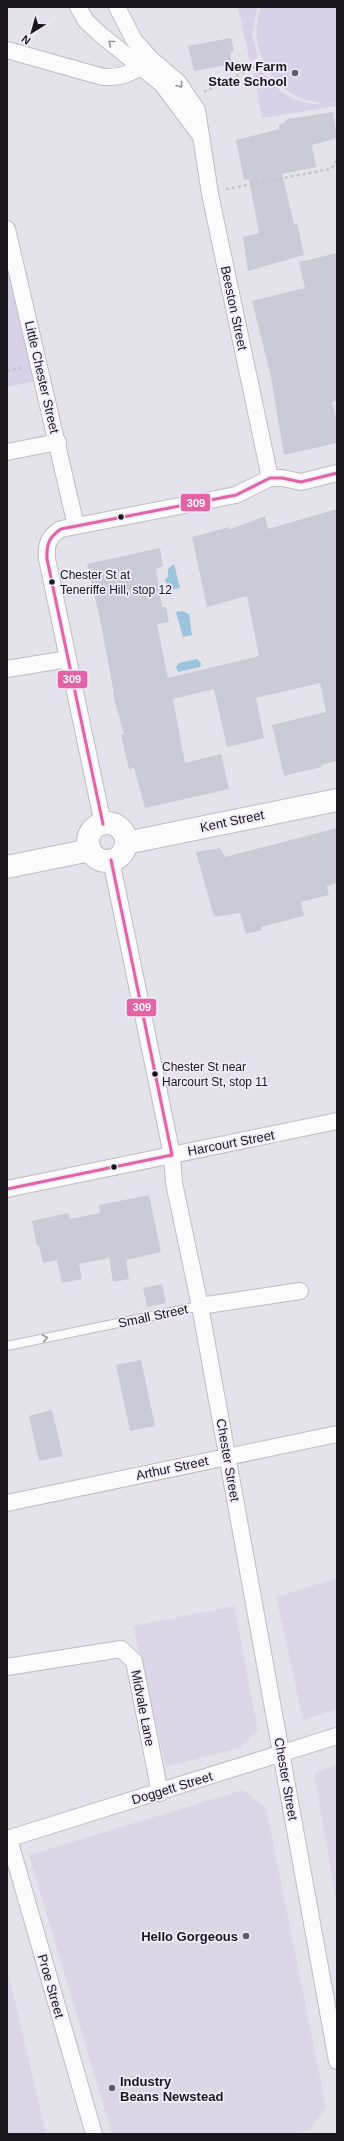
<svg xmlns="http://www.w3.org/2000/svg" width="344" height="2141" font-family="Helvetica,sans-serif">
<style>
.built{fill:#dcd7e7}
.green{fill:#d8d2e9}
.water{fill:#9dc4dd}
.building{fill:#cbcbd8}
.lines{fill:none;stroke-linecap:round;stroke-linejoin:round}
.lane-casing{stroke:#bebdc2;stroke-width:10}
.street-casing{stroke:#bebdc2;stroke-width:18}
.secondary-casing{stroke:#bebdc2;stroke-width:24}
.path{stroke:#c5c4c6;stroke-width:2.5;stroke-dasharray:3 3;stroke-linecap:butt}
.lane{stroke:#fbfbfc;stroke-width:8}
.street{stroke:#fbfbfc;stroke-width:16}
.secondary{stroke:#fbfbfc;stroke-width:22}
.bus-1-casing{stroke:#f0ecfb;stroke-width:6}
.bus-1{stroke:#e463a4;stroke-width:3}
.oneway{stroke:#959498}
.poi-dot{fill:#605e65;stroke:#f0ecfb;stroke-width:1.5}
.bus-dot{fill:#19171d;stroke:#f0ecfb;stroke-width:1.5}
.labels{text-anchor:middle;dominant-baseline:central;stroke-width:3.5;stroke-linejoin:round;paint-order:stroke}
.bus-label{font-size:12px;fill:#19171d;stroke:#f0ecfb;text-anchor:start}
.poi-label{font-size:13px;font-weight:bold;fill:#19171d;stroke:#f0ecfb;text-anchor:end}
.street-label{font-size:13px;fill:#19171d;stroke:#f0ecfb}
.line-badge{stroke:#f0ecfb;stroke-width:1.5}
.badge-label{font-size:11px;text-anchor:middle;font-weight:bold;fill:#fff}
</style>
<rect width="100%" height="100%" fill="#e4e2ea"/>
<path class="built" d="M337,1578v131l-34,11 -27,-123z
M234,1606l24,124 -18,18 -74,19 -33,-141z
M337,1765v141l-23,-133z
M243,1790l23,18 60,300 -17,22 -12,4h-185l-83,-279z
M7,1967l39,167h-39z"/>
<path class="green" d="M238,7h19l-5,27 6,23 -8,5z
M261,7h76v95l-11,2 11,-1v3l-75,12 -8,-44 5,-4c10,6 15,15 23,22 13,9 27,13 42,12 -6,-2 -14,-3 -21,-5 -28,-10 -50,-44 -46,-74 0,-6 2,-12 4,-18z
M7,259l35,117 -11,6 -24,5z"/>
<path class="water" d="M174,564l6,24 -11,2 -4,-10 3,-3v-8z
M182,611l7,3 3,21 -9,2 -7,-25z
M197,659l4,4 -1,4 -22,5 -2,-5 3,-4z"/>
<path class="building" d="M231,38l3,13 -4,2 2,11 -38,7 -6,-25z
M333,112l4,26 -25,7 4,22 -34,7 12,50 3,-1 7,32 -56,16 -5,-34 16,-4 -10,-54 -5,1 -8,-40 43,-11v-4l5,-2 4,-4z
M337,253v147l-5,2 5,19v22l-53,12 -13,-78 -19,-76 53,-13 -6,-26z
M337,509v252l-16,4 1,2 -38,9 -12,-51 54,-13 -6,-29 -64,15 8,40 -37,9 -13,-58 -41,10 12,64 36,-9 8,35 -84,19 -11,-40 -5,1 -8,-34 3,-1 -11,-39 1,-1 -14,-75 -13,-55 73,-16 3,18 -7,3 6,38h4l3,15 -12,2 11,54 91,-22 -12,-60 -40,11 -15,-70 37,-10v3l36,-14 3,13z
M337,828v55l-10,3 2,9 -28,7 3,14 -43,11 1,3 -16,4 -6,-21 -26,4 -18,-65 24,-4 5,9z
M149,1195l12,57 -35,8 3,19 -16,3 -4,-24 -30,6 3,15 -20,4 -5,-23 -14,3 -4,-17h-2l-5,-25 36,-8 2,6 30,-6 -1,-8z
M162,1284l4,19 -19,4 -4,-19z
M141,1360l14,66 -25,5 -14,-66z
M52,1410l11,46 -24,5 -10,-45z"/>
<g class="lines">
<g class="lane-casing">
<path id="lane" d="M7,1346l193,-40"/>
</g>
<g class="street-casing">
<path id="street" d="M78,7l8,14 15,14 61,49 38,51
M117,7l17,33 17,19 27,23 19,28 13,84 60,284
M7,50l96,27c18,1 31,-4 45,-16
M7,229l69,297
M7,452l51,-10
M7,669l61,-10
M103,824l-56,-265c-1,-15 1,-22 14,-30l175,-34 34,-17h12l19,4 36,-9
M111,860l61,295 2,28 26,123 137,755
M7,1189l330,-68
M200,1306l100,-15
M7,1503l330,-69
M7,1667l114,-18 13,12 26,132
M7,1839l330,-103
M9,1839l85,295"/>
</g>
<g class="secondary-casing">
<path id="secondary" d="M88 842a19 19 0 1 1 38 0a19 19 0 1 1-38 0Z
M126,843l211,-43
M7,867l83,-17"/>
</g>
<path class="path" d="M204,92l60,-30
M226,189l104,-20 5,-4 2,-7
M7,371l15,-3"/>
<use href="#lane" class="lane"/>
<use href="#street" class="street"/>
<use href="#secondary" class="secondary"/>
<g class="bus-1-casing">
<path id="bus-1" d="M103,824l-56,-265c-1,-14 2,-22 14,-30l175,-34 34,-17h12l19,4 36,-9
M111,860l61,295
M7,1189l165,-34"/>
</g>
<use href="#bus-1" class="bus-1"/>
</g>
<defs><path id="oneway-chevron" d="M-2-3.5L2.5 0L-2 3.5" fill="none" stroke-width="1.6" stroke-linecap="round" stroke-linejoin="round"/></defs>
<g class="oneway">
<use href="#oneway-chevron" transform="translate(111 43) rotate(-141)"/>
<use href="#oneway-chevron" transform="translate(180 85) rotate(52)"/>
<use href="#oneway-chevron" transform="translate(45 1338) rotate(-12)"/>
</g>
<g class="poi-dot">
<circle cx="295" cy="73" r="4"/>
<circle cx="246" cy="1936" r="4"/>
<circle cx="112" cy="2088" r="4"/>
</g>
<g class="bus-dot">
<circle cx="121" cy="517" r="3.5"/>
<circle cx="52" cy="582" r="3.5"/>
<circle cx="155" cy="1074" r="3.5"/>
<circle cx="114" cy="1167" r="3.5"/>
</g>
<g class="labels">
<g class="bus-label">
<text x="60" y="575">Chester St at<tspan x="60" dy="15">Teneriffe Hill, stop 12</tspan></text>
<text x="162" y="1067">Chester St near<tspan x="162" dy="15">Harcourt St, stop 11</tspan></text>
</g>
<g class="poi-label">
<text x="287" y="66">New Farm<tspan x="287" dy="15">State School</tspan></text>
<text x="238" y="1936">Hello Gorgeous</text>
<text x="120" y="2081" text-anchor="start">Industry<tspan x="120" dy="15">Beans Newstead</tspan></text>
</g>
<g class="street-label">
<text transform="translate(234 308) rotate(78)">Beeston Street</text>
<text transform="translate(42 377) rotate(77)">Little Chester Street</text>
<text transform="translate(232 821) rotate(-12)">Kent Street</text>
<text transform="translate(231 1143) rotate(-11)">Harcourt Street</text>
<text transform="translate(153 1316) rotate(-12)">Small Street</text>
<text transform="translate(228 1460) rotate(80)">Chester Street</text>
<text transform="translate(172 1468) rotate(-12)">Arthur Street</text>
<text transform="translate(143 1708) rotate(79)">Midvale Lane</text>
<text transform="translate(286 1779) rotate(80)">Chester Street</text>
<text transform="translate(172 1788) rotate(-17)">Doggett Street</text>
<text transform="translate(51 1986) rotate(74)">Proe Street</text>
</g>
</g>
<g class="line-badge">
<rect x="180" y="493" width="31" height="19" rx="4" fill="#e463a4"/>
<rect x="57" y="670" width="31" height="19" rx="4" fill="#e463a4"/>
<rect x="126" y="998" width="31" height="19" rx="4" fill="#e463a4"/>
</g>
<g class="badge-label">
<text x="196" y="507">309</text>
<text x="72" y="683">309</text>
<text x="142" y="1011">309</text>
</g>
<rect width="344" height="2141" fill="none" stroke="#19171d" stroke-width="16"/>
<g transform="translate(32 32) rotate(217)" stroke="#f0ecfb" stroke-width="3" paint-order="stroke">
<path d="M0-3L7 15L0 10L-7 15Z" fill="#19171d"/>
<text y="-6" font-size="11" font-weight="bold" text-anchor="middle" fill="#19171d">N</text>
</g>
</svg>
